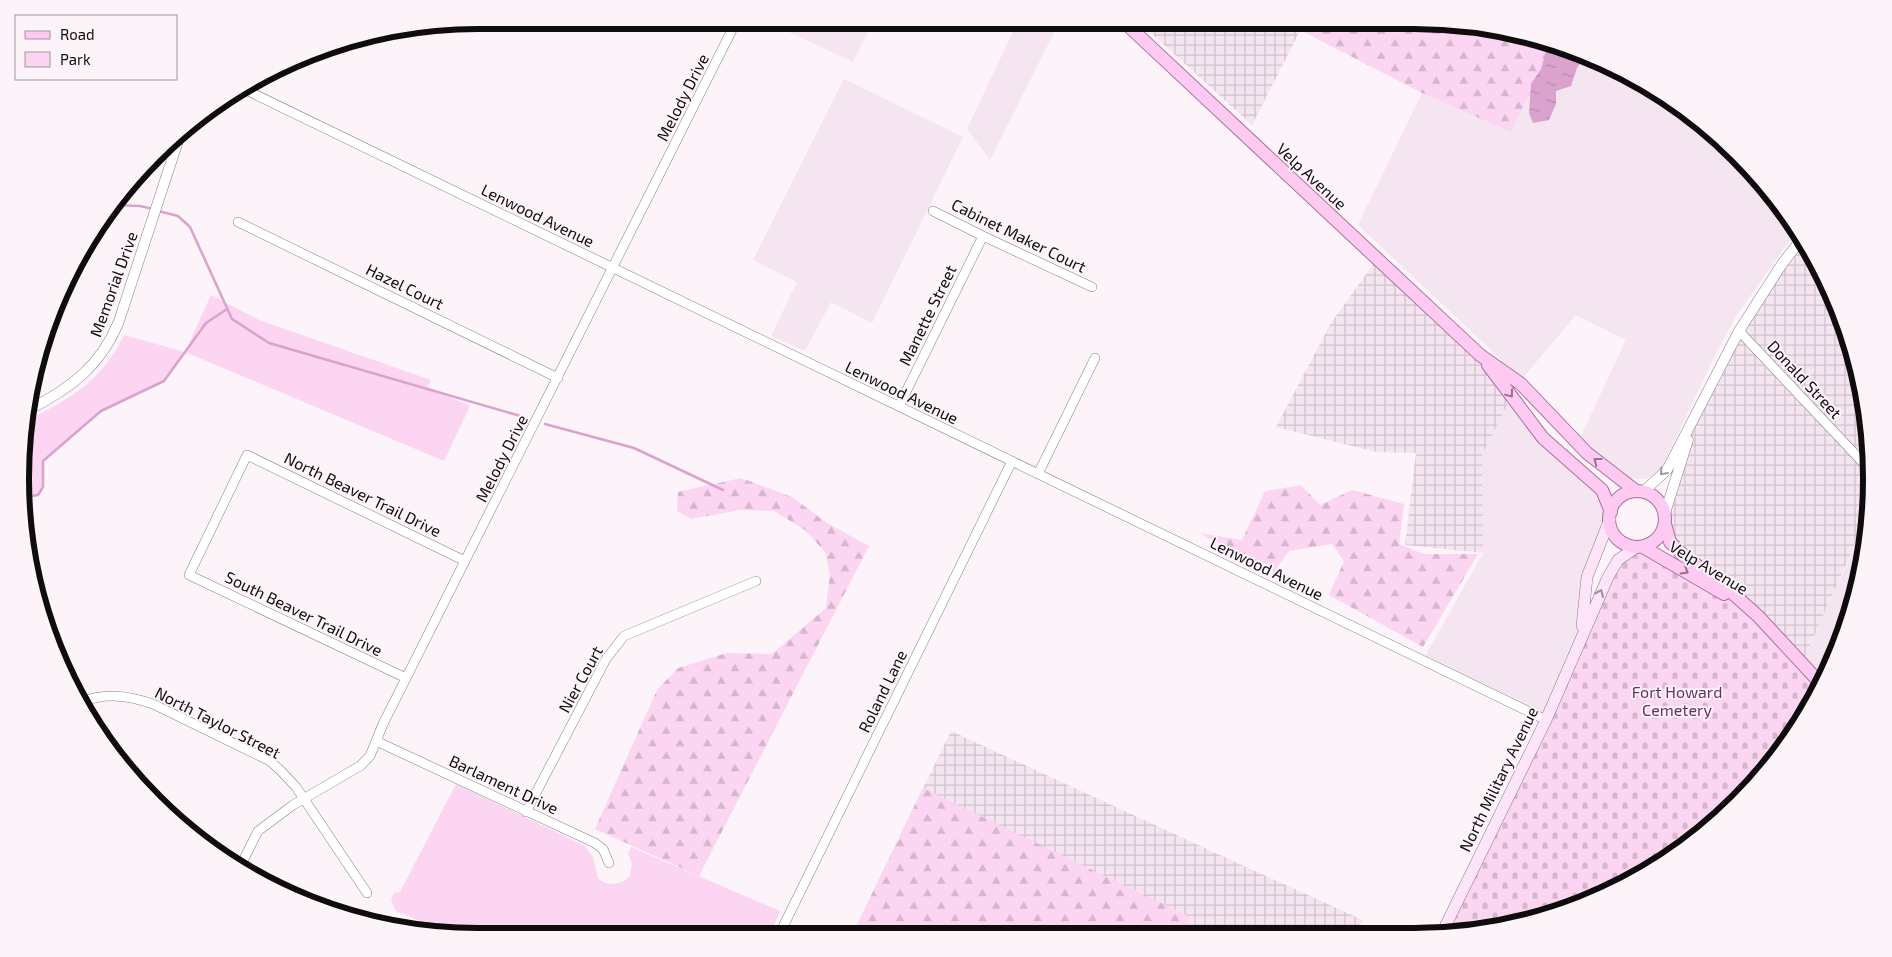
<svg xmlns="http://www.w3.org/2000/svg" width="1892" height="957" font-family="'Exo 2',sans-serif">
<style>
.built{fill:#f4e5f0}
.industrial{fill:url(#industrial-grid)}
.green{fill:#fbd5f1}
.forest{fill:url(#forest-firs)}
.cemetery{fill:url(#cemetery-stones)}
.water{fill:url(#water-ripples)}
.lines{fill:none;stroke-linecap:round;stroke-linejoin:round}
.stream{stroke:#daa2cc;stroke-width:2.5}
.minor-casing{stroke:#868084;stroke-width:10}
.tertiary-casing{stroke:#868084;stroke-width:11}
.secondary-casing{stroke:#868084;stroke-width:12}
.primary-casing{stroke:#aa709c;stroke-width:14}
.minor{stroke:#fff;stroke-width:9}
.tertiary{stroke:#fff;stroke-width:10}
.secondary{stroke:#fee4f8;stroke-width:11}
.primary{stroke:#fecaf2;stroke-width:12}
.oneway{stroke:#92748b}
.oneway2{stroke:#9f9e9f}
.oneway3{stroke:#9e8e9a}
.labels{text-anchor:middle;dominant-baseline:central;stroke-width:4;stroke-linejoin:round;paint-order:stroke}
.street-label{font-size:16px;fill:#0f0c0e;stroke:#fcf4f9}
.park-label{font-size:16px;fill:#6e2d62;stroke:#fcf4f9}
.rim{fill:none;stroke:#0f0c0e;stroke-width:6}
</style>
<defs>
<pattern id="industrial-grid" width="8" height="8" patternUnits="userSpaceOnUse" patternTransform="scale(1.25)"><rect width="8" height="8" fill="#f4e5f0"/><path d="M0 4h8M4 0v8" fill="none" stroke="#d0c3cd"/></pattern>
<pattern id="forest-firs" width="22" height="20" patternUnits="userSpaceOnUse" patternTransform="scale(1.25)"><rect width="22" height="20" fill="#fbd5f1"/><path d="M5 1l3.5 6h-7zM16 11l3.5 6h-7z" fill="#d6b6cd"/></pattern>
<pattern id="cemetery-stones" width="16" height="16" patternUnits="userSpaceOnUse" patternTransform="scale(1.25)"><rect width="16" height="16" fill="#fbd5f1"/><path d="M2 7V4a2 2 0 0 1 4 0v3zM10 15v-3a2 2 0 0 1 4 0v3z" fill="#d6b6cd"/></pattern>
<pattern id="water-ripples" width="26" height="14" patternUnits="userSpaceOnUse" patternTransform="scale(1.25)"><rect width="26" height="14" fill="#daa2cc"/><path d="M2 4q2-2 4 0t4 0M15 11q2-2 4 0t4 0" fill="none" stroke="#ba8aae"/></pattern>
</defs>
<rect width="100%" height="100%" fill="#fcf4f9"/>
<path class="built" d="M795,20h79l-21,42 -64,-30z
M1018,21h42l-70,139 -23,-31z
M1554,44l62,23 76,48 66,61 39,54 -61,86 -20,37 -52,110 -7,11 -11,5h-16l-23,-15 -27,-26 46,-98 -50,-25 -54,64 -164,-154 64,-132 89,39z
M844,79l119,58 -91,186 -41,-21 -26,49 -34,-15 26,-54 -44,-22z
M1512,396l90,94 9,22 -24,65 -6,61 -35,82 -123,-60 60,-107 -1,-98z
M1871,511l-15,86 -31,84 -23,-18z"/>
<path class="industrial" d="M1138,21h167l-53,104z
M1802,238l8,11 38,82 20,87 3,90 -69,155 -118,-107 -19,-32v-11l29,-94 22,-42z
M1377,259l103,96 32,41 -30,59 1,98 -78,-8 11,-92 -40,-1 -100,-25 55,-104z
M951,731l269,124 143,65 -7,13 -504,2z"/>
<path class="green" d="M211,295l48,25 172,60 -3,7 42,19 -26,55 -259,-109 -21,29 -63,30 -58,50v26l-5,8 -13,2 3,-77c43,-22 74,-39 96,-85l61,17z
M456,784l129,62 8,11 5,21c8,9 24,7 32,-2l2,-12 -4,-11 3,-6 149,64 -10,24 -315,1 -59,-25 -5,-10 3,-8 6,-1z"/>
<path class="forest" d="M1305,21c82,0 170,-7 249,23l-43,88 -89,-39 -122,-63z
M741,478l51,19 35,26 42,23 -170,330 -104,-47 62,-139 21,-22 49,-15 45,1 54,-46 4,-34 -5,-22 -20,-22 -31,-19 -34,-1 -49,9 -14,-8 1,-19z
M1301,485l19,20 32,-15 52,14 -5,40 25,10h54l-55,93 -94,-52 15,-34 -12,-17 -43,7 -15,21 -75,-39 43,7 23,-49z
M923,788l267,129 -9,17 -329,1z"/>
<path class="cemetery" d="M1635,548l82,41 41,27 64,69 -64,96 -66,61 -103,60 -115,31h-32l166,-356z"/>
<path class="water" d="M1549,42l36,14 -8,12 -6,18 -15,5v13l-7,16 -16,3 -4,-10 2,-29 10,-15z"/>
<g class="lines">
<path class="stream" d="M115,205l25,1 13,3
M158,211l20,5 12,11 42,92 37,24 255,74
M545,424l89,24 89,42
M25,497l13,-2 5,-8v-26l58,-50 63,-30 42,-58 21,-14"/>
<g class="minor-casing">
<path id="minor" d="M246,90l1300,630
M933,211l50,25 109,51
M238,222l320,156
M1739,331l131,139
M899,406l84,-170
M1038,474l57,-116
M406,678l-217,-103 58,-120 218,106
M82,702c24,-10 47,-6 71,2l117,57 11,10 15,16 71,106
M376,741l219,102 8,6 6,14
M526,812l80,-153 18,-23 132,-55
M241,865l17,-34 35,-26 67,-39 10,-10 13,-32 354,-704
M779,935l233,-474"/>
</g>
<g class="tertiary-casing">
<path id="tertiary" d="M28,410c42,-21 73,-44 91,-89l61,-186
M1644,491l23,-21 72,-139 43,-67 20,-26
M1665,513l23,-73"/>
</g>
<g class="secondary-casing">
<path id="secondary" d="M1582,626l5,-49 23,-58
M1442,933l104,-213 62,-143 10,-17 17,-12"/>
</g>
<g class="primary-casing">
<path id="primary" d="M1123,21l357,334 41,29 66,69 49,38
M1488,365l55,73 59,52 9,22
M1609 519a28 28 0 1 1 56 0a28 28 0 1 1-56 0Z
M1665,524l5,18 14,14 37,27 37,33 64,69
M1643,547l81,47"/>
</g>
<use href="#minor" class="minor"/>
<use href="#tertiary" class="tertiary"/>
<use href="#secondary" class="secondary"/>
<use href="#primary" class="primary"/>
</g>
<defs><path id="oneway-chevron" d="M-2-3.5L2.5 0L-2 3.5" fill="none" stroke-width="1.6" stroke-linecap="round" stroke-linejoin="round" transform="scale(1.25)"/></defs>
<g class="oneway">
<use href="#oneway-chevron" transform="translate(1510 394) rotate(53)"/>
<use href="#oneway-chevron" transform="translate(1597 461) rotate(-142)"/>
<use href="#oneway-chevron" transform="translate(1685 571) rotate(30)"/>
</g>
<use class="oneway2" href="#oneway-chevron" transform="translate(1663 472) rotate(132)"/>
<use class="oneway3" href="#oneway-chevron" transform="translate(1600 593) rotate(-66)"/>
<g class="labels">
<g class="street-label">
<text transform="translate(682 97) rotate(-63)">Melody Drive</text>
<text transform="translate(1312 176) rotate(43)">Velp Avenue</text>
<text transform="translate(538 215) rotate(26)">Lenwood Avenue</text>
<text transform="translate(1019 235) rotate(26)">Cabinet Maker Court</text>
<text transform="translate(113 284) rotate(-70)">Memorial Drive</text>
<text transform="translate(405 286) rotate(26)">Hazel Court</text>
<text transform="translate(927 315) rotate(-64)">Manette Street</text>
<text transform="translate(1805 379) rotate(47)">Donald Street</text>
<text transform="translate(902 392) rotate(26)">Lenwood Avenue</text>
<text transform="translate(501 458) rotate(-63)">Melody Drive</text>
<text transform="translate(363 494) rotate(26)">North Beaver Trail Drive</text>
<text transform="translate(1709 567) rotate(31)">Velp Avenue</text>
<text transform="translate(1267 568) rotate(26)">Lenwood Avenue</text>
<text transform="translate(304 613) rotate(26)">South Beaver Trail Drive</text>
<text transform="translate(580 679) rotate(-61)">Nier Court</text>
<text transform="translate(882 691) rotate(-64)">Roland Lane</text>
<text transform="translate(218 722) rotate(27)">North Taylor Street</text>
<text transform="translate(1498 779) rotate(-64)">North Military Avenue</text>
<text transform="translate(504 784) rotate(25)">Barlament Drive</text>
</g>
<g class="park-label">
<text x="1677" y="691">Fort Howard<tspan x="1677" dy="18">Cemetery</tspan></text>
</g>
</g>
<path d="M0 0H1892V957H0ZM478 29H1414A449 449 0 0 1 1863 478V479A449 449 0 0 1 1414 928H478A449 449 0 0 1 29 479V478A449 449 0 0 1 478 29Z" fill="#fcf4f9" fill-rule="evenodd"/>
<path class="rim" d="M478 29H1414A449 449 0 0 1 1863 478V479A449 449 0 0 1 1414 928H478A449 449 0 0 1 29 479V478A449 449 0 0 1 478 29Z"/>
<rect x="15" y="15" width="162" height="65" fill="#fcf4f9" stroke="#9d979b"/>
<rect x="25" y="31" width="25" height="8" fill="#fecaf2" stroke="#9d979b"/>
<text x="60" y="40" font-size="15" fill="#0f0c0e">Road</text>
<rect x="25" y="52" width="25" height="15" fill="#fbd5f1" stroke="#9d979b"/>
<text x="60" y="65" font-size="15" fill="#0f0c0e">Park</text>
</svg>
